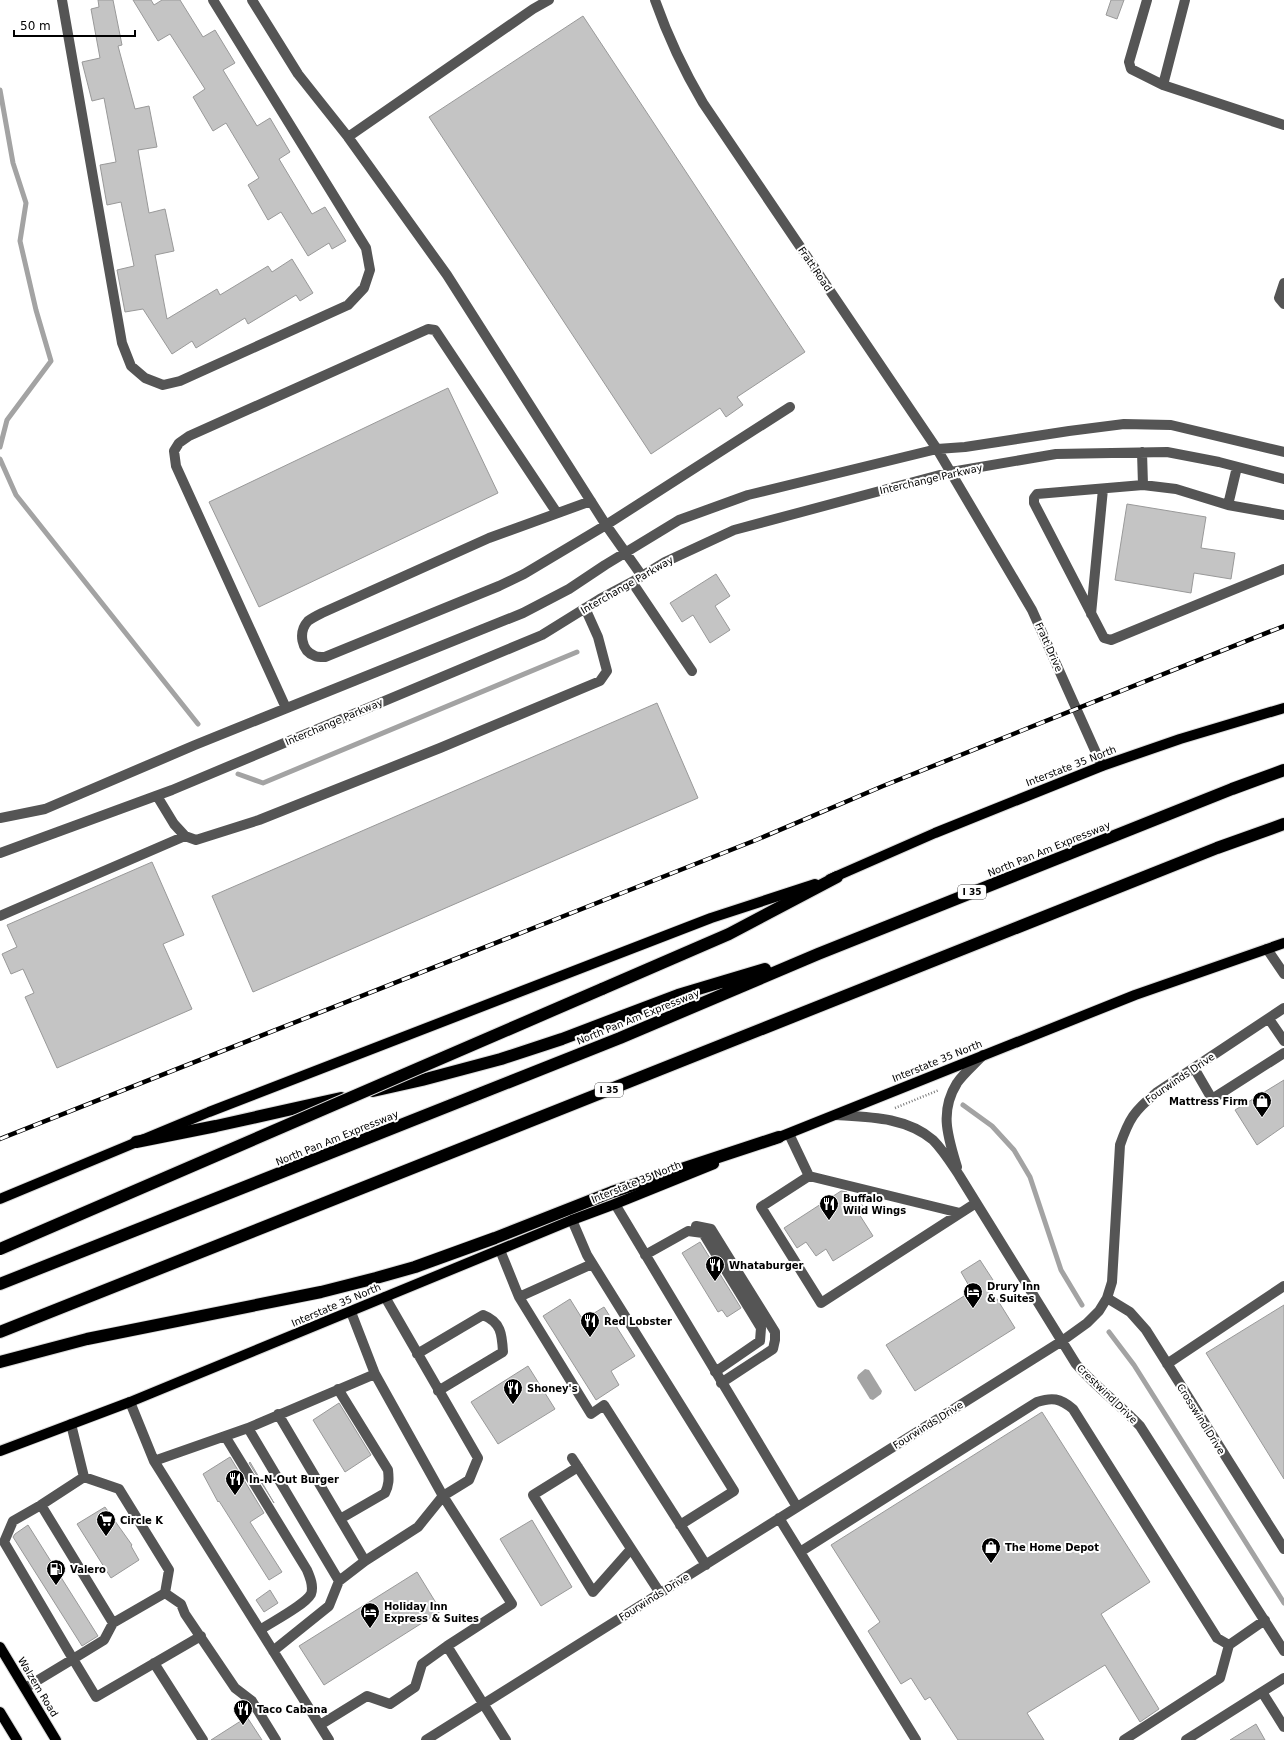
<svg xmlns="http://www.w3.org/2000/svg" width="1284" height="1740" font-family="'DejaVu Sans',sans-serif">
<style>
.water{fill:#a3a3a3}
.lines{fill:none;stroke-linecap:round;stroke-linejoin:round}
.stream{stroke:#a3a3a3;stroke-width:5}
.building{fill:#c4c4c4;stroke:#999}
.major-casing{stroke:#dbdbdb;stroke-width:12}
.highway-casing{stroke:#dbdbdb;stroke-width:14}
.path{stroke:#777;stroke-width:2.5;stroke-dasharray:1 2;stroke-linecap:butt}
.minor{stroke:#555;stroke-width:10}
.major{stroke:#000;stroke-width:10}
.highway{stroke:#000;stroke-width:12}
.rail-casing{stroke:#000;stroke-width:4.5}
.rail{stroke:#fff;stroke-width:3;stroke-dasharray:9;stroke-linecap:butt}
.highway-bridge-casing{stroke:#dbdbdb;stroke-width:14;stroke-linecap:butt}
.highway-bridge{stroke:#000;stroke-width:12}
.labels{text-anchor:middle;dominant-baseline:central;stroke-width:4;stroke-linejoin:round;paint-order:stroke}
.shield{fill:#fff;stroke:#4c4c4c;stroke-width:1}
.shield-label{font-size:9px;font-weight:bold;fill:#000}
.street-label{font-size:10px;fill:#000;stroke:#fff}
.poi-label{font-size:10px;font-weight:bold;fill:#000;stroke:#fff;text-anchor:start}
</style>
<rect width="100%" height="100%" fill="#fff"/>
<path class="water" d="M865,1369l4,1 13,21 -1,3 -8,6 -3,-1 -13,-21 1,-3z"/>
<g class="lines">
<path class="stream" d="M0,90l13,73 13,40 -6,38 16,69 15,51 -44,59 -7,27
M0,459l16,36 182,229
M238,774l25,9 314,-131
M963,1105l29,21 22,24 16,27 31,93 21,35
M1109,1332l25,33 150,238"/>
</g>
<path class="building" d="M98,0h15l9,45 -4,1 17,63 14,-3 8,41 -19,3 11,63 16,-4 9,42 -19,4 12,64 50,-30 3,6 48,-29 4,6 20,-13 21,34 -13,8 -4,-6 -48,29 -3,-6 -49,30 -4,-7 -20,13 -29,-45 -18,3 -8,-42 17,-4 -13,-64 -14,3 -7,-40 16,-3 -12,-64 -12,3 -10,-39 18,-4 -9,-49 8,-2z
M133,0h18l3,5 8,-5h18l23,37 12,-7 20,33 -12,7 34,56 13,-8 20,34 -11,7 33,55 13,-7 21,34 -14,8 -3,-6 -21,13 -27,-44 -13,8 -20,-35 11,-7 -33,-55 -13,8 -20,-34 12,-8 -35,-55 -12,7z
M1111,0h13l-7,19 -11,-4z
M583,16l222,336 -68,45 6,8 -17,12 -6,-9 -69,46 -222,-337z
M448,388l50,105 -239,114 -50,-105z
M1127,504l79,13 -5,31 34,5 -4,26 -37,-6 -3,20 -76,-13z
M716,574l14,22 -15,10 15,24 -20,13 -17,-28 -11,7 -12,-19z
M657,703l41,95 -445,194 -41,-96z
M152,862l32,73 -21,9 29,65 -135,59 -32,-71 9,-4 -11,-24 -12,5 -9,-20 15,-7 -10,-22z
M1284,1080v46l-27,19 -22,-35z
M841,1191l6,1 7,11 5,-3 6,10 -6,4 14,22 -40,25 -7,-12 -10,7 -10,-14 -9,6 -13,-20z
M700,1242l41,66 -14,9 -5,-7 -4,2 -36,-59z
M980,1260l13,20 -6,3 28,45 -100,63 -29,-46 86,-54 -11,-19z
M570,1299l13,21 21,-13 31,49 -24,15 8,14 -23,15 -53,-84z
M1284,1305v174l-78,-126z
M528,1366l27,43 -57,35 -27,-42z
M339,1403l32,52 -26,17 -32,-52z
M1042,1412l108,170 -49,32 58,95 -19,13 -35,-57 -78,48 17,27h-86l-28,-43 -5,3 -14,-22 -10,6 -33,-53 12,-9 -49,-77z
M230,1457l34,56 -14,9 32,50 -13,8 -50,-79 -1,1 -15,-28z
M250,1462l24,41 -25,-40z
M105,1507l27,38 -1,1 8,14 -28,18 -34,-54z
M532,1520l40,67 -31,19 -41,-67z
M28,1525l70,111 -16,10 -69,-109 2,-3z
M417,1572l24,39 -117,74 -25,-39z
M270,1590l8,13 -14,9 -8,-12z
M247,1717l15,23h-51z
M1256,1724l9,16h-35z"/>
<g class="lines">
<g class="major-casing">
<path id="major" d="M830,879l105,-46 167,-67 78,-27 104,-31
M772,1140l363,-145 149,-52
M0,1199l209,-87 502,-194 104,-34
M0,1451l130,-49 442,-182 43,-16 99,-40
M0,1647l56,93
M0,1712l17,28"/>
</g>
<g class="highway-casing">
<path id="highway" d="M602,989l127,-55 108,-57
M373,1091l49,-11 79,-21 61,-20 116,-44 87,-26
M136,1142l80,-16 125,-28
M0,1284l620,-246 198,-84 414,-165 52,-19
M0,1332l1217,-484 67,-24
M0,1362l87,-23 234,-47 55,-14 39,-11 80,-29 117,-46 167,-55"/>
</g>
<path class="path" d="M895,1108l44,-18"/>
<path class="minor" d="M62,0l60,343 9,23 14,12 18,7 17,-4 168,-76 16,-17 6,-18 -4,-22 -153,-248
M252,0l46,74 50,63 99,138 159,250 36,51
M655,0c13,37 28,69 48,103l234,346 95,161 70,156
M1147,0l-18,62 2,7 32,16
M1185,0l-22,85 121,40
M348,137l185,-128 16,-9
M1284,283l-5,15 5,6
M1142,452l1,33 -106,9 -3,4v5l70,135 7,2 173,-71
M1237,467l-9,38 56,10
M1143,485l33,4 52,16
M591,501l-102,37 -167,75c-4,2 -10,5 -14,8 -10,11 -7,30 7,35 2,1 7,1 10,1l174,-71 25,-12 82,-49 184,-118
M632,582l60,89
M1091,614l12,-125
M286,708l-110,-242 -2,-15 5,-8 10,-7 239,-107 7,1 122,183
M157,796l17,28 11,12 11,4 63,-20 181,-72 160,-67 7,-10 -9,-34 -13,-29
M0,818l45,-9 150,-64 328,-132 46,-24 36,-24 74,-45 69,-25 189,-46 28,-2 104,-16 55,-7 47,1 113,27
M0,853l172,-63 370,-155 58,-36 32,-17 33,-20 69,-32 217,-58 105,-18 111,-2 52,10 65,17
M0,916l185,-80
M1267,949l17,25
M1269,1019l15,22
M1194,1068l18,31 72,-46
M836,1115c33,2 70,2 97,25 10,10 18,23 26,35l117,189c19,22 43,40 64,62l144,225
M789,1134l20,42 -48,31 60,96 155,-100
M957,1167c-9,-30 -18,-55 0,-84 7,-10 18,-19 26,-28
M809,1176l151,37
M615,1204l182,303
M572,1220l15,35 147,236 -54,34
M696,1226l15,3 64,103v8l-2,9 -52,34
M500,1250l19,47 72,117 13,-9 102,160
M645,1255l43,-24 15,2 58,95 -1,13 -45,31
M385,1297l93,161 -9,22 -26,16 69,108 -65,42
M519,1297l73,-33
M1107,1298l23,14 16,18 138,219
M417,1354l66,-39c18,7 19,19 20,37l-65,39
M1167,1364l117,-78
M338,1389l50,81c1,9 1,15 -3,23l-45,26
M130,1402l24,59 175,279
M278,1414l87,147
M71,1424l13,53 35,12 50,81 -4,23 -52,30 -72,-118 43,-28
M248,1428l91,153
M225,1436l82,134c3,7 7,16 4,24 -6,11 -39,28 -51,36
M572,1458l88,135
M154,1461l94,-33 127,-54 -24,-62
M578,1467l-45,28 60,97 38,-43
M41,1505l-28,16 -9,21 69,117 31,-19 9,-17
M779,1518l137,222
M800,1552l237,-150c15,-5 23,-4 36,7l144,229 12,7
M165,1593l16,11 4,10 50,74 17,13 24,39
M273,1651l56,-45 10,-25 26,-20 53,-34 25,-31 -68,-122
M154,1663l49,77
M25,1688l48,-29 23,38 105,-61
M1262,1692l22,35
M320,1725l47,-29 23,8 25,-17 7,-23 25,-18 59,94
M426,1740l636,-399 25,-18 12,-12 8,-13 5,-16 8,-137c9,-26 14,-34 36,-52l128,-85
M1124,1740l96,-62 9,-33 36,-25
M1186,1740l98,-62"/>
<use href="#major" class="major"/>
<use href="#highway" class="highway"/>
<g class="rail-casing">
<path id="rail" d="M0,1139l756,-299 127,-54 401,-160"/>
</g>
<use href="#rail" class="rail"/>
<g class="highway-bridge-casing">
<path id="highway-bridge" d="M0,1249l602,-260"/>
</g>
<use href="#highway-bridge" class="highway-bridge"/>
</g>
<defs>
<g id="shop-pin" transform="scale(1)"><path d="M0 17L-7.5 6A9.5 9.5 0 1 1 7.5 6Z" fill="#000" stroke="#fff"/><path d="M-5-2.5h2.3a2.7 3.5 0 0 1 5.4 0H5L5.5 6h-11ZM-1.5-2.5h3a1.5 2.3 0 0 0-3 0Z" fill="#fff"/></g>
<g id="restaurant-pin" transform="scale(1)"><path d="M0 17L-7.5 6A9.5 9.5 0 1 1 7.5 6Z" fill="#000" stroke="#fff"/><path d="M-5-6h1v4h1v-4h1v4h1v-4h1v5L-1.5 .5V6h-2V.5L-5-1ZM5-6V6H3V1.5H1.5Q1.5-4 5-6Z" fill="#fff"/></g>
<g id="hotel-pin" transform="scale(1)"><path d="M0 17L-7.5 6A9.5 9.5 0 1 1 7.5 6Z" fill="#000" stroke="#fff"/><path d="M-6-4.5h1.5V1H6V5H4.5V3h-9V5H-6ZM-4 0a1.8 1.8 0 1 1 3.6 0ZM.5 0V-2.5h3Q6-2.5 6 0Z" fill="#fff"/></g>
<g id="supermarket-pin" transform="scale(1)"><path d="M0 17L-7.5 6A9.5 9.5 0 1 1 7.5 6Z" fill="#000" stroke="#fff"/><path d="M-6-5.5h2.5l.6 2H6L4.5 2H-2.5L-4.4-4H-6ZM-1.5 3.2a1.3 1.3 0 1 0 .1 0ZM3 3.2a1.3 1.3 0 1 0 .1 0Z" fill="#fff"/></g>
<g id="fuel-pin" transform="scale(1)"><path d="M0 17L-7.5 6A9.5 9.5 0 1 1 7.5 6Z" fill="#000" stroke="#fff"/><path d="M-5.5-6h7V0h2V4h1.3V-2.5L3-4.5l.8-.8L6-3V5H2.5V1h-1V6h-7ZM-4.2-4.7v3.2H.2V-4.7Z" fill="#fff"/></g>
</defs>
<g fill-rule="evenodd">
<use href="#shop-pin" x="1262" y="1101"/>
<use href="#restaurant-pin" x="829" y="1204"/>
<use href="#restaurant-pin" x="715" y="1265"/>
<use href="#hotel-pin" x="973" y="1292"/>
<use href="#restaurant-pin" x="590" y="1321"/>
<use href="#restaurant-pin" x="513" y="1388"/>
<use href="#restaurant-pin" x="235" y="1479"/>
<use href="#supermarket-pin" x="106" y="1520"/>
<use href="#shop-pin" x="991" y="1547"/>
<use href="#fuel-pin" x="56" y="1569"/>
<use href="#hotel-pin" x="370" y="1612"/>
<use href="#restaurant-pin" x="243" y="1709"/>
</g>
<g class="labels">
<g class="shield">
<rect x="958" y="885" width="28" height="14" rx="3"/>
<rect x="595" y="1083" width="28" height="14" rx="3"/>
</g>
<g class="shield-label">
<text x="972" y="892">I 35</text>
<text x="609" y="1090">I 35</text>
</g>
<g class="street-label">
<text transform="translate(815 269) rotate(56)">Fratt Road</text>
<text transform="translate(931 479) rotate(-13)">Interchange Parkway</text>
<text transform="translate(627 585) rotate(-30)">Interchange Parkway</text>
<text transform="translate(1049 647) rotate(66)">Fratt Drive</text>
<text transform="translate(334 722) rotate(-23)">Interchange Parkway</text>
<text transform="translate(1071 766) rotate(-21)">Interstate 35 North</text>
<text transform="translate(1049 849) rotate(-22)">North Pan Am Expressway</text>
<text transform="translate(638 1017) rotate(-22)">North Pan Am Expressway</text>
<text transform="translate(937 1061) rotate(-22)">Interstate 35 North</text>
<text transform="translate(1180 1078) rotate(-34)">Fourwinds Drive</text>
<text transform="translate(337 1138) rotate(-22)">North Pan Am Expressway</text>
<text transform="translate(636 1182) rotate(-22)">Interstate 35 North</text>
<text transform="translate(336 1305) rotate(-23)">Interstate 35 North</text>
<text transform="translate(1107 1394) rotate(44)">Crestwind Drive</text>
<text transform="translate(1201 1419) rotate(58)">Crosswind Drive</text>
<text transform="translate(928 1425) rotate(-32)">Fourwinds Drive</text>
<text transform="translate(654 1597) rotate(-32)">Fourwinds Drive</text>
<text transform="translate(38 1687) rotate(59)">Walzem Road</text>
</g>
<g class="poi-label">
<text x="1248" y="1101" text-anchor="end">Mattress Firm</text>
<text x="843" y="1198">Buffalo<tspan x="843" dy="12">Wild Wings</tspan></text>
<text x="729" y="1265">Whataburger</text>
<text x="987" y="1286">Drury Inn<tspan x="987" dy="12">&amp; Suites</tspan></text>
<text x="604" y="1321">Red Lobster</text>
<text x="527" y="1388">Shoney's</text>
<text x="249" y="1479">In-N-Out Burger</text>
<text x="120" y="1520">Circle K</text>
<text x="1005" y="1547">The Home Depot</text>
<text x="70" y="1569">Valero</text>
<text x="384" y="1606">Holiday Inn<tspan x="384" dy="12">Express &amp; Suites</tspan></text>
<text x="257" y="1709">Taco Cabana</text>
</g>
</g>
<path d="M14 30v6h121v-6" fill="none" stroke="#000000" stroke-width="2"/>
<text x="20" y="30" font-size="12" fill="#000000" stroke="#ffffff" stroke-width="3" paint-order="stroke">50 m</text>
</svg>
